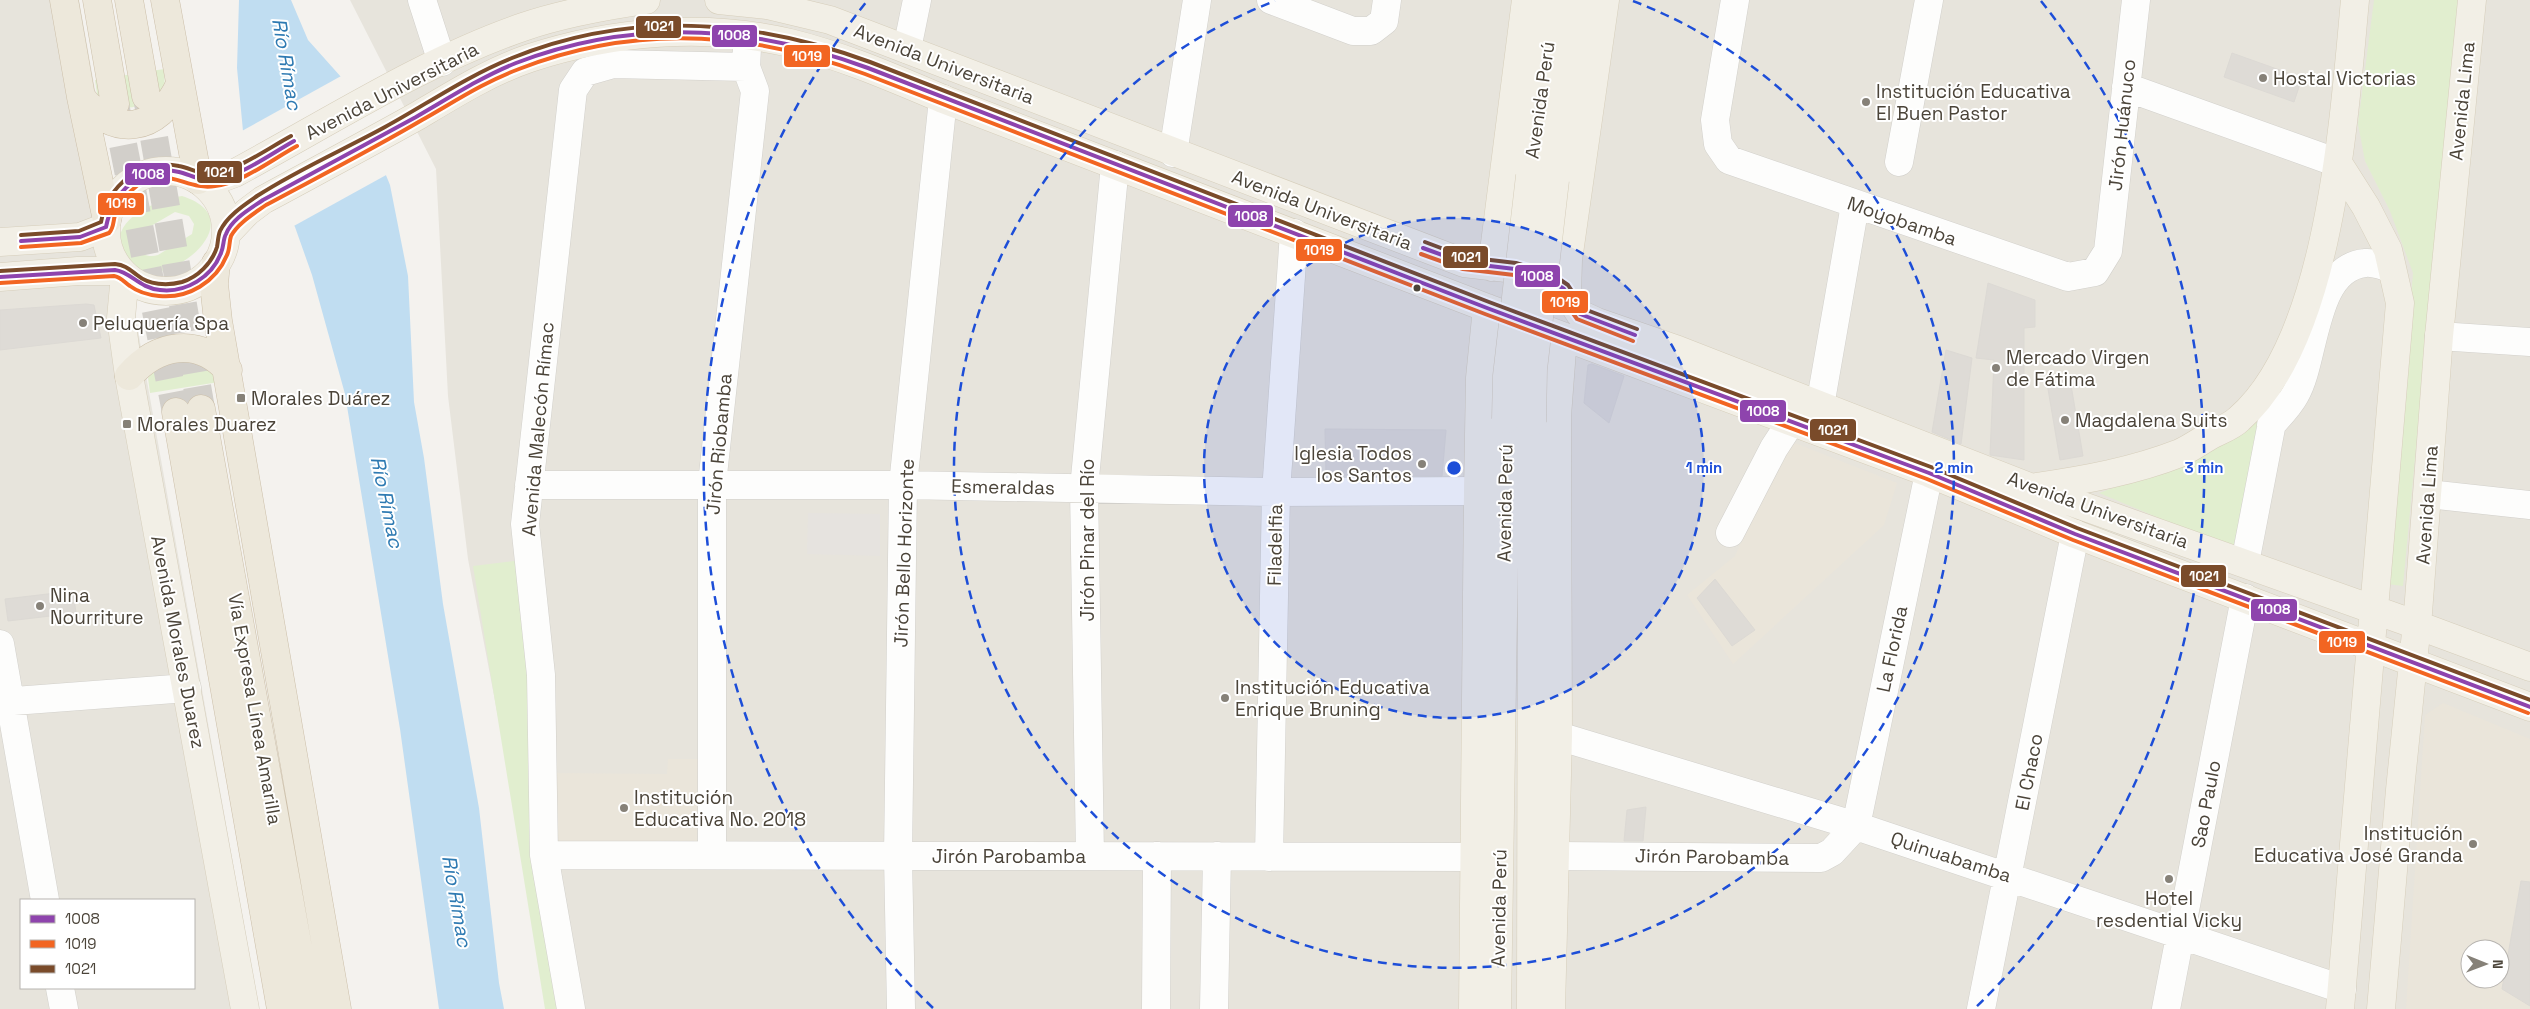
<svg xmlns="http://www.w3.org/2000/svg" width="2530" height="1009" font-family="'Space Grotesk',sans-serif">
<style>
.residential{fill:#e7e4dc;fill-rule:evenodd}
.education{fill:#eae5da;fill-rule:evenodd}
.green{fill:#e1eecf;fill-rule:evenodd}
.parking{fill:#e6e3df}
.water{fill:#c0ddf1}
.pier{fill:#f4f2ee}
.building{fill:#dedbd6;stroke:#dcd9d4}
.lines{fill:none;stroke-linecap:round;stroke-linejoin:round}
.highway-tunnel{stroke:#d2cfca;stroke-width:28;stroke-dasharray:28 14;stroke-linecap:butt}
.minor-casing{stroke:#d2d0cb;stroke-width:29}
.major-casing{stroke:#d6cebb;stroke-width:29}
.highway-casing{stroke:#ccbfa9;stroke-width:29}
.minor{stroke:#fdfdfc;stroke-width:28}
.major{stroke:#f2efe6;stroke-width:28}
.highway{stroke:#ede8db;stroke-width:28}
.major-bridge-casing{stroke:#d6cebb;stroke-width:29;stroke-linecap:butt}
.major-bridge{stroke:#f2efe6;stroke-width:28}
.bus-1-casing{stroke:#fff;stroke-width:8}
.bus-2-casing{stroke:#fff;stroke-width:8}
.bus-3-casing{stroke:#fff;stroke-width:8}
.bus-1{stroke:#8e44ad;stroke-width:4}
.bus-2{stroke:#f26522;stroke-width:4}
.bus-3{stroke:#7a4b2a;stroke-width:4}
.ring{fill:none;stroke:#1d4ed8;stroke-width:2.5;stroke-dasharray:9 6}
.poi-dot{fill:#868178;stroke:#fff;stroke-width:2}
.bus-dot{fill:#4b4439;stroke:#fff;stroke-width:2}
.labels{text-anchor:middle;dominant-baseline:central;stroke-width:4;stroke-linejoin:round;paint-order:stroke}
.street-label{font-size:19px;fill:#4b4439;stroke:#fff}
.poi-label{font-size:19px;fill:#4b4439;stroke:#fff;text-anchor:start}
.water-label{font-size:20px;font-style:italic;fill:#2e7ab2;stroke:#fff}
.centre{fill:#1d4ed8;stroke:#fff;stroke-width:2.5}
.ring-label{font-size:15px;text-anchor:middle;font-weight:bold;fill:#1d4ed8;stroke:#fff;stroke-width:4;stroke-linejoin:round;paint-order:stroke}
.line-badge{stroke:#fff;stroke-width:2}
.badge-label{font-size:14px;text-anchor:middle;font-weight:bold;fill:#fff}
</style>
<rect width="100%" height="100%" fill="#f4f2ee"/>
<path class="residential" d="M0,0h79l180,1009h-259zM21,900h173v88h-173z
M350,0h2180v1009h-1979l-11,-72 -72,-378 -20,-163 -12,-227zM2470,949h30v30h-30z"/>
<path class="education" d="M1787,440l110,43 -13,42 -151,139 -46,-69 48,-39z
M2443,703l87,36v270h-124l19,-294zM2470,949h30v30h-30z
M668,759h30l-1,84 -146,-2v-68l116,1z"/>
<path class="green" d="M2374,0h84l-55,586 -16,-2 26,-311 -23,-62 -25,-50 -7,-37z
M164,69l1,23c-31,18 -33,20 -67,8l-3,-20z
M182,196c70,22 -5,86 -40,75 -9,-3 -15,-8 -19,-17 -17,-34 34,-54 59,-58zM175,212l14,4 5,8 -2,10 -34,21c-15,5 -27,-8 -19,-22z
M202,358l17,24 -69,11 -2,-15 10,-13z
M2260,412l-21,133 -8,3 -132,-55 67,-25z
M522,560l42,449h-19l-72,-443z"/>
<path class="parking" d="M808,513l72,1v42l-73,-2z"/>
<path class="water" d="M239,0h52l17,40 42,47 40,98 18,91 6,126 10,56 19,146 36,204 20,175 5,26h-65l-39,-280 -55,-335 -33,-119 -17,-48 -52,-96 -6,-63z"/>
<path class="pier" d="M343,75l10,11 35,88 -96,53 -52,-95z"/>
<path class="building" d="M2232,53l70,25 -8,24 -70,-25z
M1988,283l47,17v27l-11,1v132l-34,-5 4,-95 -18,-2z
M86,304l8,1 7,33 -101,12v-40z
M1946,350l26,8 -11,86 -29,-12z
M1592,364l32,12 -15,47 -25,-20 4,-38z
M2070,379l13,77 -23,4 -13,-77z
M1325,429l121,1 -4,46h-116z
M1715,579l40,51 -23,16 -35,-48z
M73,591l3,22 -68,8 -3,-22z
M1646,807l-3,34h-19l3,-31z
M2521,881l9,1v124l-28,-17z"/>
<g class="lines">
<path class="highway-tunnel" d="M147,97l54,312
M115,104l61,308"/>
<g class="minor-casing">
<path id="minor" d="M422,0l20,62
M1271,0l82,31h18l13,-10 3,-21
M1735,0l-20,120 3,24 11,16 339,117 27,-5 13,-21 28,-251
M907,49l10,-49
M2126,87l212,76
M1173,153l24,-153
M1899,162l30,-162
M2439,336l91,6
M1820,406l35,-201
M2271,425c8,-9 18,-19 24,-30 21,-35 17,-127 70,-132 8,-1 18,3 26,5
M529,485h374l373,7 202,-1
M2428,494l102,11
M1730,533l44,-85 17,-26
M2245,563l30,-156
M0,644l45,256
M0,702l187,-14
M1558,736l298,90 486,163
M544,855l929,2
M712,855v-371l43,-393 -9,-24 1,-19
M1090,856l-6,-368 31,-323
M1555,856l266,2 11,-6 24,-26 73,-353
M1269,857l7,-365 18,-259
M60,988l4,21
M571,1009l-27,-154 -3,-180 -16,-151 48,-434 12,-18 28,-8 133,3
M901,1009l-3,-153 5,-371 40,-386
M1156,1009l1,-153
M1214,1009l3,-153
M1981,1009l94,-475
M2166,1009l79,-411"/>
</g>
<g class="major-casing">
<path id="major" d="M719,0l48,5 63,15 634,243 51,6 20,5 29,15 16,25 17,8 81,28 354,138 385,137 113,42
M2338,163l28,44 22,43 12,53 -60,706
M106 231a60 60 0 1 1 120 0a60 60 0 1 1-120 0Z
M1530,176l23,-176
M1555,180l24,-180
M201,182l15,-2 19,-7c93,-50 189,-112 288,-146 41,-14 81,-21 123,-27
M226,234l21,-22 16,-12c52,-28 104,-56 156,-85 35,-21 72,-44 111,-57 83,-27 175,-35 260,-15 53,13 103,35 153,56l544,209 442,165 146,61 455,173
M0,242l80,-5 26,-10
M1492,267l34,-267
M125,275l-4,43 8,58 116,633
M0,277l78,-6h43
M1567,295l1,-35 37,-260
M2036,487c49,-7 98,-16 144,-34 11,-5 22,-13 33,-19 8,-4 19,-8 26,-15 92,-80 105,-303 116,-419
M1473,1009l5,-518 2,-113 7,-70
M1497,1009l9,-590
M1531,1009l1,-587
M1551,1009l7,-273 -1,-320 6,-79
M2381,1009l19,-219 18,-177 21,-277 33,-336"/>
</g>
<g class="highway-casing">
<path id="highway" d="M64,0l17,97 26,123
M97,0l18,104
M129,0l17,96
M165,0l33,180
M81,97c32,42 78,35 99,-13
M216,263l-2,21 4,37 119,688
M129,376c28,-32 69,-40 99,-6
M201,409l108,600
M176,412l105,597"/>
</g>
<use href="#minor" class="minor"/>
<use href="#major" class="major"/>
<use href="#highway" class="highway"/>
<g class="major-bridge-casing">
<path id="major-bridge" d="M1506,419l1,-43 23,-200
M1532,422l1,-53 22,-189"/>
</g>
<use href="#major-bridge" class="major-bridge"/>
<g class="bus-1-casing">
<path id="bus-1" d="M21,241l59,-4 26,-10c7,-35 35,-63 73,-55 12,3 23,10 37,8 28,-6 53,-25 78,-39
M1423,248l41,15 51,6 35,11 14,9 16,25 55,21
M0,277l115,-7c16,2 24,18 45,20 26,3 52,-13 61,-37 3,-7 2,-14 5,-19 6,-15 24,-25 37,-34 51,-28 102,-55 153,-83 33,-19 65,-40 100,-54 117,-45 236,-38 352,5l619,240 442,165 146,61 455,173"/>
</g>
<g class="bus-2-casing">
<path id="bus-2" d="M21,247l60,-4 28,-10c5,-5 4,-12 6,-18 5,-12 12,-22 23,-30 29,-20 49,6 77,1 29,-4 56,-26 82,-40
M1421,254l42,15 51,6 33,11 12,8 18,25 56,22
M0,283l114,-7c7,1 10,6 16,10 8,6 19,9 29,10 29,3 57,-14 68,-41 3,-6 2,-13 4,-19 7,-13 24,-23 35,-31 52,-28 105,-55 156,-85 32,-18 62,-38 97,-51 115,-45 232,-38 346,5l620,240 442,165 146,61 455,173"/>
</g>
<g class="bus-3-casing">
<path id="bus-3" d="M21,235l58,-4 22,-9c7,-36 39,-64 78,-56 12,2 23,10 37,7 27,-6 51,-24 75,-37
M1425,242l40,15 51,6 36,11 16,11 16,24 53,20
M0,271l115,-7c10,1 14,5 22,11 12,10 30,11 45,7 16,-5 30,-19 35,-35 1,-5 1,-11 3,-16 7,-15 24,-26 37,-35 40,-26 86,-46 128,-69 42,-23 82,-51 127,-69 118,-48 241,-39 358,4l619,240 442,165 146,61 453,172"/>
</g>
<use href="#bus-1" class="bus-1"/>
<use href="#bus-2" class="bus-2"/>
<use href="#bus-3" class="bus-3"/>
</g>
<circle cx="1454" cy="468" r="250" fill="#1d4ed8" fill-opacity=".12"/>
<g class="ring">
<circle cx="1454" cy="468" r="250"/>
<path d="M1633 1A500 500 0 1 1 1275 1"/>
<path d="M933 1008A750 750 0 0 1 867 1M2041 1A750 750 0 0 1 1975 1008"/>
</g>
<g class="poi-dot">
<circle cx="2263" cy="78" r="5"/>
<circle cx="1866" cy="102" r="5"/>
<circle cx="83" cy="323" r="5"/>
<circle cx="1996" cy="368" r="5"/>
<rect x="236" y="393" width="10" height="10" rx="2.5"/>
<circle cx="2065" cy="420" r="5"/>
<rect x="122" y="419" width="10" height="10" rx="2.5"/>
<circle cx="1422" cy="464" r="5"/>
<circle cx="40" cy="606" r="5"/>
<circle cx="1225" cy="698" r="5"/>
<circle cx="624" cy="808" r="5"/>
<circle cx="2473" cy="844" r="5"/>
<circle cx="2169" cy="879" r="5"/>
</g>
<circle class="bus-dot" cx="1417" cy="288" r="4.5"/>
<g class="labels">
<g class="street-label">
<text transform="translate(944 64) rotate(21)">Avenida Universitaria</text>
<text transform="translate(392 91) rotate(-27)">Avenida Universitaria</text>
<text transform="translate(1540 100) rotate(-82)">Avenida Perú</text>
<text transform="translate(2462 101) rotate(-84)">Avenida Lima</text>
<text transform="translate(2122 125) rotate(-84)">Jirón Huánuco</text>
<text transform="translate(1322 210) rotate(21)">Avenida Universitaria</text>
<text transform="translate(1902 221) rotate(19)">Moyobamba</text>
<text transform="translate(538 429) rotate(-85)">Avenida Malecón Rímac</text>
<text transform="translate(719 444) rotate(-85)">Jirón Riobamba</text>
<text transform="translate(1003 487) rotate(1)">Esmeraldas</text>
<text transform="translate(1505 503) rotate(-89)">Avenida Perú</text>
<text transform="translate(2427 505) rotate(-86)">Avenida Lima</text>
<text transform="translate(2098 510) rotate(20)">Avenida Universitaria</text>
<text transform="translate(1087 540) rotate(-90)">Jirón Pinar del Río</text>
<text transform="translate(1275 545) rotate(-89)">Filadelfia</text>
<text transform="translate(904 553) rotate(-88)">Jirón Bello Horizonte</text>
<text transform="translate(178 642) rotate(79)">Avenida Morales Duarez</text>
<text transform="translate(1892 649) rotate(-78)">La Florida</text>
<text transform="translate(255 709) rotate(80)">Vía Expresa Línea Amarilla</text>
<text transform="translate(2029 772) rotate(-79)">El Chaco</text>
<text transform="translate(2206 804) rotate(-79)">Sao Paulo</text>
<text x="1009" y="856">Jirón Parobamba</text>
<text transform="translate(1712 857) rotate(1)">Jirón Parobamba</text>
<text transform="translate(1951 857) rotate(18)">Quinuabamba</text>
<text transform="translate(1499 908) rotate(-89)">Avenida Perú</text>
</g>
<g class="poi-label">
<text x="2273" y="78">Hostal Victorias</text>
<text x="1876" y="91">Institución Educativa<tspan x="1876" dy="22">El Buen Pastor</tspan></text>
<text x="93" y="323">Peluquería Spa</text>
<text x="2006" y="357">Mercado Virgen<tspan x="2006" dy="22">de Fátima</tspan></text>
<text x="251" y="398">Morales Duárez</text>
<text x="2075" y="420">Magdalena Suits</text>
<text x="137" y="424">Morales Duarez</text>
<text x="1412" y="453" text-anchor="end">Iglesia Todos<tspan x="1412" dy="22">los Santos</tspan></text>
<text x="50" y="595">Nina<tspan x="50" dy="22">Nourriture</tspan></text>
<text x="1235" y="687">Institución Educativa<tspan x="1235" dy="22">Enrique Bruning</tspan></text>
<text x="634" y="797">Institución<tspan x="634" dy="22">Educativa No. 2018</tspan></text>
<text x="2463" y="833" text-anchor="end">Institución<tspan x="2463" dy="22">Educativa José Granda</tspan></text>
<text x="2169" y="898" text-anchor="middle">Hotel<tspan x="2169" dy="22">resdential Vicky</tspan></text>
</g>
<g class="water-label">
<text transform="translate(287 64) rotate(80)">Río Rímac</text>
<text transform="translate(387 502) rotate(78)">Río Rímac</text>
<text transform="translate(457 901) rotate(80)">Río Rímac</text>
</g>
</g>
<circle cx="1454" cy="468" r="8" class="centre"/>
<g class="ring-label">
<text x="1704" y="473">1 min</text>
<text x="1954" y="473">2 min</text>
<text x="2204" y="473">3 min</text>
</g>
<g class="line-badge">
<rect x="635" y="15" width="47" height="24" rx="5" fill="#7a4b2a"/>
<rect x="711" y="24" width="47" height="24" rx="5" fill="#8e44ad"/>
<rect x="783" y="44" width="48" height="24" rx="5" fill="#f26522"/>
<rect x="196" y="160" width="47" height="24" rx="5" fill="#7a4b2a"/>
<rect x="124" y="162" width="47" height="24" rx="5" fill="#8e44ad"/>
<rect x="97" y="192" width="48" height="24" rx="5" fill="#f26522"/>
<rect x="1227" y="204" width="47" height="24" rx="5" fill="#8e44ad"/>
<rect x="1295" y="238" width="48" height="24" rx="5" fill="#f26522"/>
<rect x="1442" y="245" width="47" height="24" rx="5" fill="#7a4b2a"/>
<rect x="1514" y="264" width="47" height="24" rx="5" fill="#8e44ad"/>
<rect x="1541" y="290" width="48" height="24" rx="5" fill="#f26522"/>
<rect x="1739" y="399" width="48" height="24" rx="5" fill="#8e44ad"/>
<rect x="1809" y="418" width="48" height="24" rx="5" fill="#7a4b2a"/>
<rect x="2180" y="564" width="47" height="24" rx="5" fill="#7a4b2a"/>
<rect x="2250" y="598" width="48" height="24" rx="5" fill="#8e44ad"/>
<rect x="2318" y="630" width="48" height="24" rx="5" fill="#f26522"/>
</g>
<g class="badge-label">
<text x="659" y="31">1021</text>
<text x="734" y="40">1008</text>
<text x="807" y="61">1019</text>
<text x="219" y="177">1021</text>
<text x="148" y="179">1008</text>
<text x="121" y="208">1019</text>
<text x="1251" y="221">1008</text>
<text x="1319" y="255">1019</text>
<text x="1466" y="262">1021</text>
<text x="1537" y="281">1008</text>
<text x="1565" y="307">1019</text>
<text x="1763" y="416">1008</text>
<text x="1833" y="435">1021</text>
<text x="2204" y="581">1021</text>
<text x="2274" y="614">1008</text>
<text x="2342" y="647">1019</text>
</g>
<rect x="20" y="899" width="175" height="90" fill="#ffffff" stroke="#b7b4b0"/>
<rect x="30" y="915" width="25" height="8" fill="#8e44ad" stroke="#b7b4b0"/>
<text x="65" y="924" font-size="15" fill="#4b4439">1008</text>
<rect x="30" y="940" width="25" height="8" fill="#f26522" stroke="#b7b4b0"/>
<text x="65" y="949" font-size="15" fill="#4b4439">1019</text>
<rect x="30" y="965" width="25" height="8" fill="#7a4b2a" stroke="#b7b4b0"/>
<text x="65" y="974" font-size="15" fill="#4b4439">1021</text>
<g transform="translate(2485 964) rotate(91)"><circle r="24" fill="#ffffff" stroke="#b7b4b0"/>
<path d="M0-4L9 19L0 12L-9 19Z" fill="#868178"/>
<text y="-8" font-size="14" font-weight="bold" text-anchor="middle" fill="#4b4439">N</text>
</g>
</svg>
